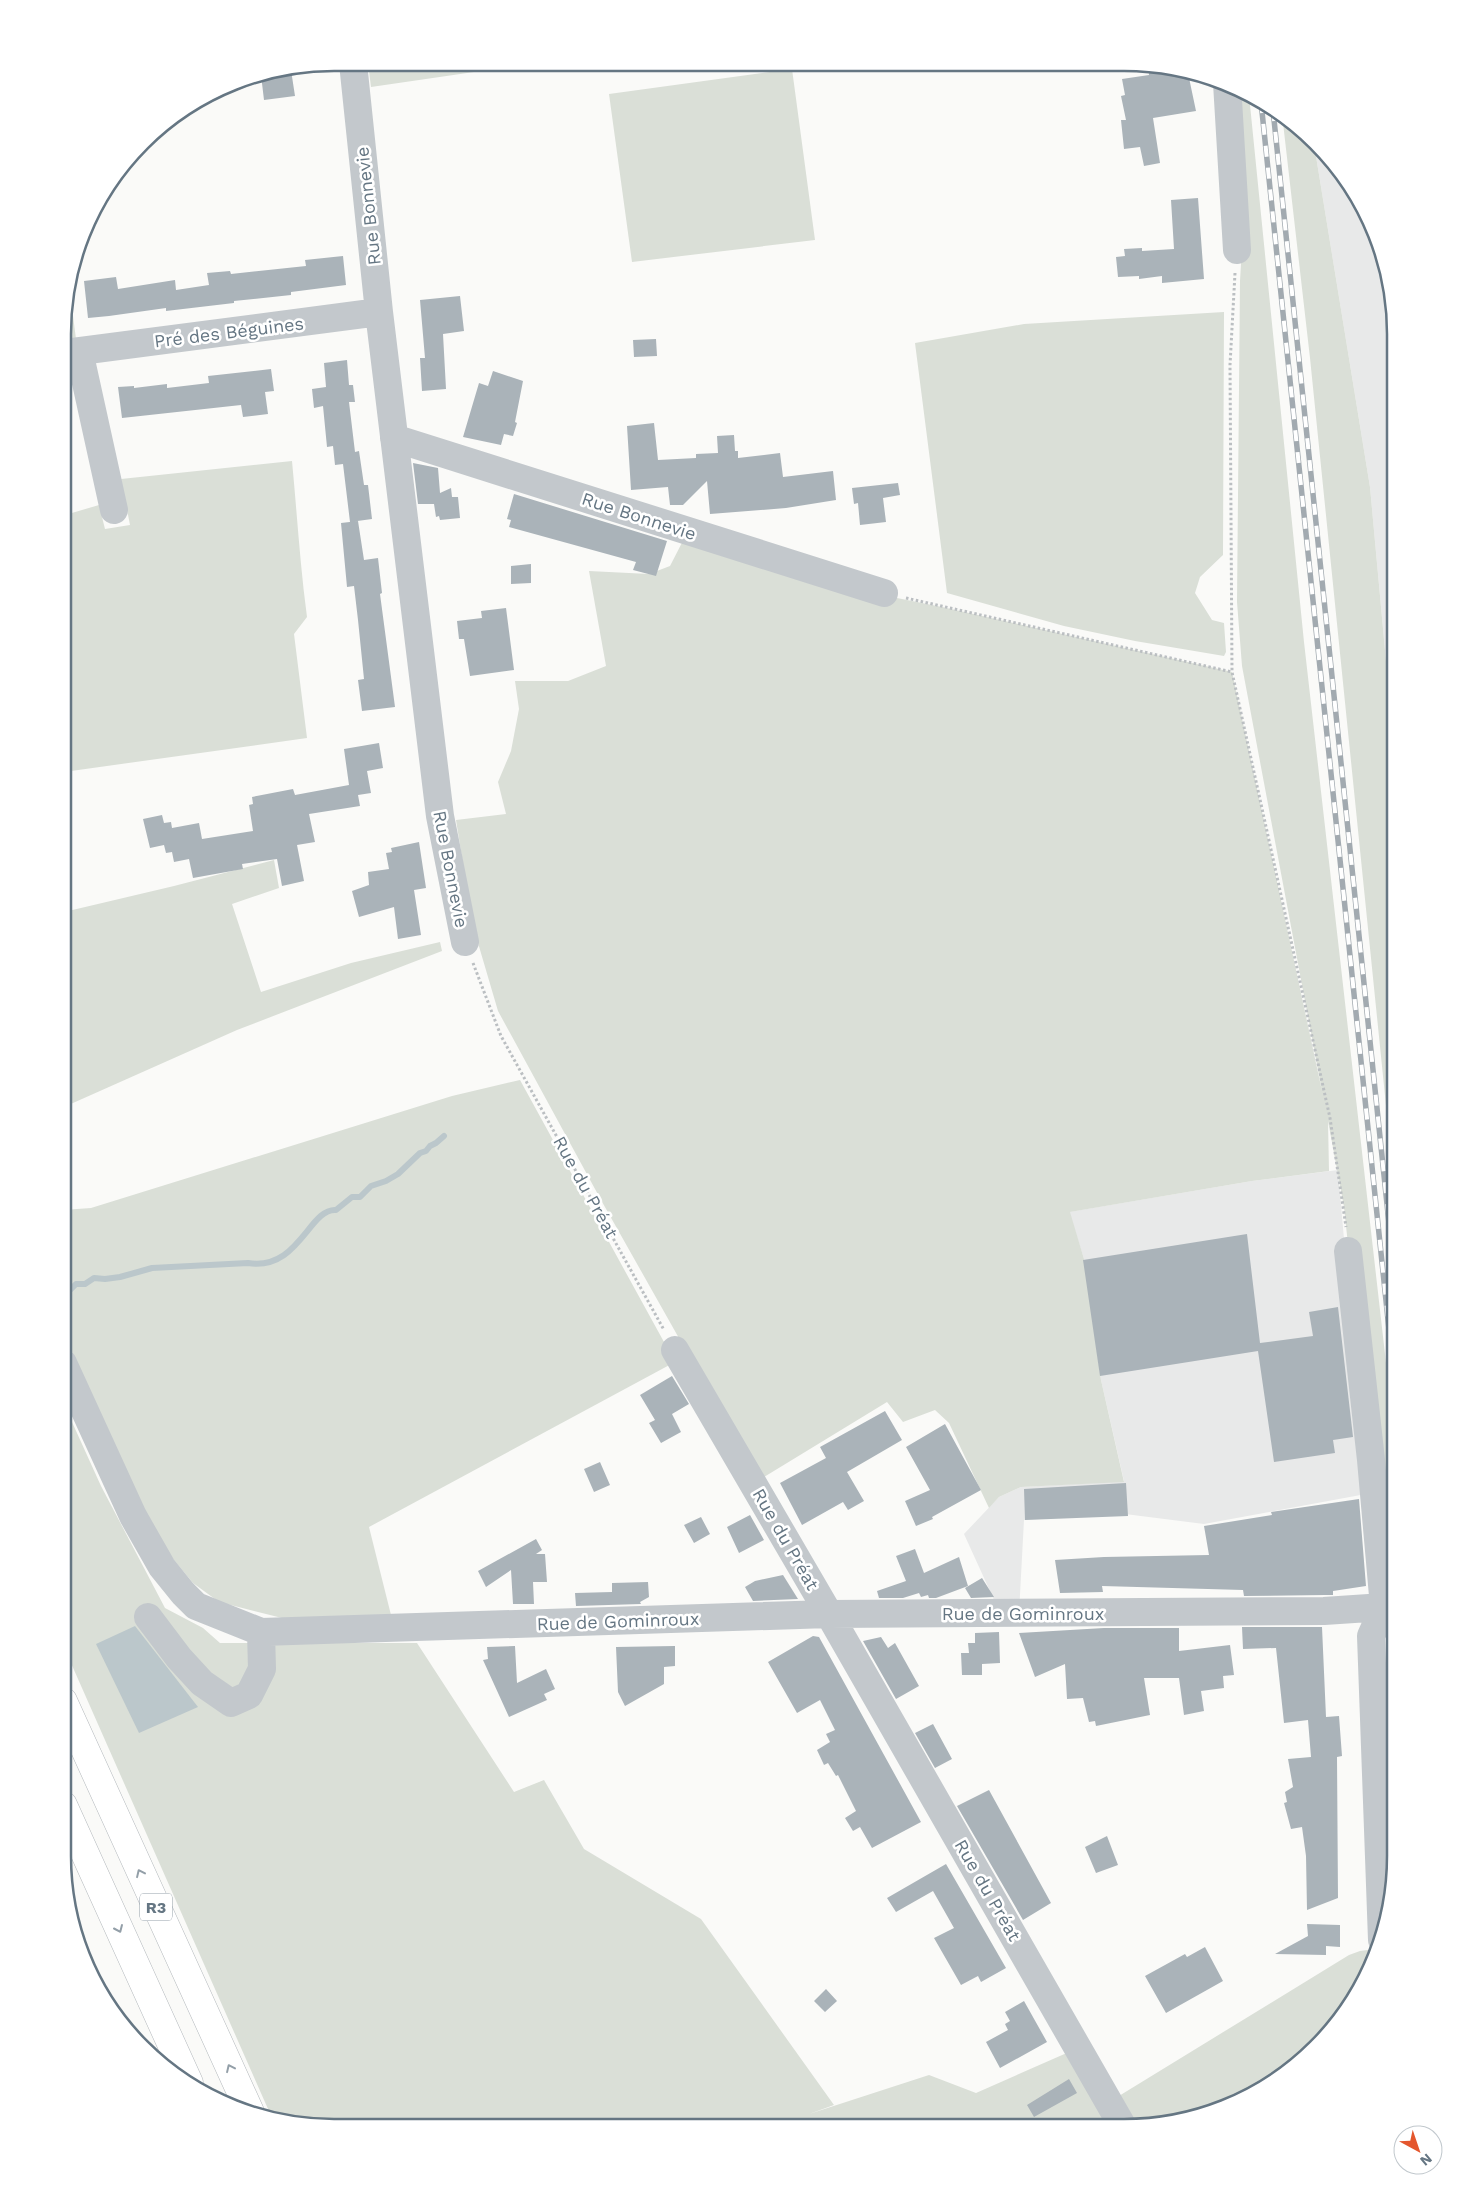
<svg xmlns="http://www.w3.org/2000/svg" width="1458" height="2190" font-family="'Work Sans',sans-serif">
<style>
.built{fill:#e8e9e9}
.green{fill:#dadfd7}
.water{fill:#bbc7cb}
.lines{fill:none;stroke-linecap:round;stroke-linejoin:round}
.stream{stroke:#bbc7cb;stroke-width:6}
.building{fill:#aab3b9}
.highway-casing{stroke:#b4b9bd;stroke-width:29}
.path{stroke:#bbbfc2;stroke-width:3;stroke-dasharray:2.5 2.5;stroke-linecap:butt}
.minor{stroke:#c3c8cc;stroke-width:28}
.highway{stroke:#fff;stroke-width:28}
.rail-casing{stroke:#a2aab0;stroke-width:5.5}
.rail{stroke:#fff;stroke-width:4;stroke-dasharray:11;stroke-linecap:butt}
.oneway{stroke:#939fa8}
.labels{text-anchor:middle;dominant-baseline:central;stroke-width:5;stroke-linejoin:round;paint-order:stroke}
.shield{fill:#fff;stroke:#939fa8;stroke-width:1}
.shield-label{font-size:16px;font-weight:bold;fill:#657683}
.street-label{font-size:18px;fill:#657683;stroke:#fff}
.rim{fill:none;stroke:#657683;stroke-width:2.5}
</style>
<rect width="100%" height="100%" fill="#fafaf8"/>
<path class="built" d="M1314,144l25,25 36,61 20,104v425l-25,-272z
M1338,1170l28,324 -162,30 -79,-10 -101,6 -5,93h-19l-36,-79 35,-37 22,-10 103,-6 -23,-101 -17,-121 -15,-47 183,-31z"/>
<path class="green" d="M368,63h167l-164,24z
M792,69l23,171 -183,22 -23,-168z
M1230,84l19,11 55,547 91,800v135l-24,-117 -27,-253 -16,-86 1,50 -77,10 -182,31 14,47 17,121 23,102 -103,5 -22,10 -10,11 -40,-85 -14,-13 -32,12 -16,-20 -128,78 -158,-280 -103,-189 -25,-85 -17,-106 50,-6 -8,-32 13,-31 8,-42 -4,-28h53l38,-15 -17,-95 60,3 21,-8 18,-35 144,54 110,22 290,65 90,419 -80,-425 -5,-64 3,-321 5,-85z
M1282,114l7,5 25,25 56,343 25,272v435l-85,-836z
M69,285l7,54 -11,1v-41z
M1224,312l-1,243 -23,22 -5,16 17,27 12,3 2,29 -2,4 -89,-15 -71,-15 -117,-33 -32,-250 109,-19z
M292,461c5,52 8,104 15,156l-13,17 13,104 -243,34 1,-257 34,-10 6,24 25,-4 -9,-46z
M274,860l5,28 -47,16 29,88 90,-29 89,-21 2,9 -205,79 -173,77v-195l110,-26z
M520,1080l155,282 -306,165 22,88 -109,3 -63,-16 -26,-19 -38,-46 -92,-205v-122l28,-2 361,-112z
M67,1411l34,75 64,122 38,20 17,15h197l97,149 30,-12 40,69 117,70 133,186 -25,9 120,-39 47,18 93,-41 45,75 -815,-2 -27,-7 -209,-473v-232z
M1375,1949l-1,7 -35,65 -50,50 -61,36 -98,19 -16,-27 235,-144 11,-4z"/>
<path class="water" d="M135,1626l63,81 -59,26 -43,-89z"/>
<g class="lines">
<path class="stream" d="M66,1294l10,-10h9l9,-6 11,1 15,-2 32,-9 96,-5c51,8 61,-55 88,-53l16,-13h8l11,-11 15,-5 12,-7 22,-21 6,-2 4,-5 6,-3 8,-7"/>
</g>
<path class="building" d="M1148,65h11l29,8 8,38 -43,7 7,45 -16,3 -4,-19 -16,2 -3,-29h5l-5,-24 4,-1 -3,-16 27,-4z
M291,70l4,26 -31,4 -3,-25z
M1198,198l6,81 -42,4v-7l-23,3v-3l-21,1 -2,-20 9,-1 -1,-7 18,-1v3l32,-2 -3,-49z
M343,256l3,29 -55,7v3l-57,6v2l-68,8v-3l-57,8 -21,2 -4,-37 32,-4 2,12 57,-9 1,10 33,-5 -2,-12 23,-2 1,3 75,-8 -1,-6z
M460,296l4,35 -21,3 3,55 -24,2 -2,-33h5l-5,-58z
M656,339l1,17 -23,1 -1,-17z
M347,360l2,25h4l2,17h-6l6,50 4,-1 5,34h4l4,34 -22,3 -7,-58 -8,1 -2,-19 -6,1 -4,-41 -9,2 -2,-19 14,-2 -2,-24z
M271,369l3,22 -9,1 3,22 -25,3 -2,-12 -119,13 -4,-31 16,-1v2l33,-4v4l42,-5 -1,-7z
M493,371l30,10 -8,41 2,1 -4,13 -9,-2 -3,11 -38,-8 16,-54 9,3z
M654,423l4,37 38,-2v-4l22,-1 -1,-17 17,-1 1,16h3v7l42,-5 3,24 50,-6 3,29 -50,8 -76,6 -3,-33 -24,24h-13l-2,-18 -37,3 -4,-64z
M413,463l25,5 2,25 11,-5 1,9h6l2,21 -20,2 -1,-4 -3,1 -2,-13h-16z
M898,483l2,12 -17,3 3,24 -26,3 -2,-22 -4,1 -2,-16z
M514,494l153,47 -11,35 -23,-6 3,-8 -127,-35 2,-7 -4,-1z
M358,521l6,39 14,-2 4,35 -2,1 15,113 -33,4 -4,-31 6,-1 -6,-59 -4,-34 -7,1 -6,-64z
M531,564v19l-20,1v-18z
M506,608l8,62 -44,6 -6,-37h-5l-2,-18 25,-3 -1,-7z
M379,743l4,25 -16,3 4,22 -13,2 2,11 -51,8 6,28 -18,3 7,36 -22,5 -5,-27 -35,5 1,5 -50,9 -4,-19 -15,3 -2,-10 -6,1 -2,-8 -14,3 -7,-29 19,-4 2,8 7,-1 1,6 27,-5 3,16 51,-8 -4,-26 4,-1 -1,-7 41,-8 2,6 54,-10 -5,-36z
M419,842l7,46 -12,2 7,45 -23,4 -4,-32 -35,10 -7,-26 17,-6 -1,-13 21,-3 -3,-16 6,-1 -1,-4z
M1247,1234l13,109 53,-7 -4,-24 29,-5 15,130 -20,3 2,13 -61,9 -16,-111 -158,25 -17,-116z
M672,1376l17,28 -17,10 9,18 -20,11 -12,-20 6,-3 -15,-25z
M885,1411l17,29 -55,32 17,29 -16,9 -5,-8 -41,23 -22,-42 46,-25 -6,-11z
M945,1424l36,66 -49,27 1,2 -17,7 -11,-25 25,-11 -24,-43z
M600,1462l10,23 -16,7 -10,-23z
M1126,1483l2,33 -103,4 -1,-31z
M1359,1499l7,87 -33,5v4h-8l-81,1 -1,-6 -141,-4 1,6 -43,1 -5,-33 49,-3 105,-2 -5,-29 68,-11 -1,-3z
M750,1515l14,25 -25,13 -12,-26z
M701,1517l9,17 -16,9 -10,-18z
M536,1539l6,11 -6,4h9l2,28h-14l1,22h-21l-2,-34 -25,17 -8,-16z
M915,1549l9,24 35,-16 9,29 -32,12h-7l-1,-3 -7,2 -2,-4 -16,5h-24l-2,-7 29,-10 -10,-25z
M783,1575l15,24 -45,2 -8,-14 10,-6z
M982,1578l12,19 -23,1 -6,-10z
M648,1582l1,15 -9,5 1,2 -65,2 -1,-13 37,-1v-9z
M1242,1627h80l4,90 13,-1 3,40 -5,1 1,141 -31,12 -1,-54 -4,-29 -11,2 -7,-26 3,-1 -2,-10 8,-5 -5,-28 23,-2 -3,-37 -24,3 -8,-75 -33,1z
M1104,1628h75v23l51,-6 4,30 -11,1 1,12 -23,3 3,20 -20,4 -5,-37h-35l6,37 -54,11 -1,-5 -6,1 -6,-24 -16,1 -2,-35 -30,13 -16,-44z
M999,1632l1,31 -18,1v11h-20l-1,-22h8l-1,-10h7v-10z
M813,1636l6,1 102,185 -49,26 -12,-21 -7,4 -8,-13 11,-7 -18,-36 -2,1 -8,-13 -4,2 -7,-15 13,-8 -4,-8 9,-4 -15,-30 -23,13 -29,-51z
M881,1637l7,11 7,-5 24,43 -23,13 -33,-58z
M515,1646l2,37 29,-14 9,20 -11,5 3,6 -38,17 -26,-57 5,-1 -1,-12z
M675,1646v20l-11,1v17l-39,22 -7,-14 -2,-45z
M933,1724l19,35 -17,9 -20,-35z
M989,1790l62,113 -28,17 -66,-114z
M1107,1836l11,29 -22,8 -11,-26z
M946,1864l60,104 -25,14 -3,-6 -17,9 -27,-47 20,-10 -21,-37 -37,21 -9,-14z
M1307,1924l33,1v22l-14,-1v9l-51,-1 33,-18z
M1205,1947l18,34 -57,32 -21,-37 40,-22 2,3z
M826,1989l11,12 -12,11 -11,-11z
M1024,2001l23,41 -47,26 -14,-26 22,-12 -3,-6 5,-3 -5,-9z
M1069,2079l8,14 -43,24 -7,-12z"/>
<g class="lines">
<g class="highway-casing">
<path id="highway" d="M63,1701l187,411
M63,1805l126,278"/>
</g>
<path class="path" d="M1235,273l-5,92 2,307 98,446 16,109
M906,598l326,74
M473,963l28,73 163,294"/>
<path class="minor" d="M353,63l26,249 61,504 25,126
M1227,83l10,167
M79,351l35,159
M65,353l314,-41
M394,438l490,155
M1348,1251l23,209 13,147 -13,29 11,304
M675,1350l154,264 294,513
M63,1363l70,153 29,51 21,26 13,13 65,26 568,-18 495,-3 60,-4 11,-3
M148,1617l31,41 23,25 29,20 18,-8 13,-26 -1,-37"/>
<use href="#highway" class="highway"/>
<g class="rail-casing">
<path id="rail" d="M1261,102l134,1285
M1273,110l122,1171"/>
</g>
<use href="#rail" class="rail"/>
</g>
<defs><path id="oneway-chevron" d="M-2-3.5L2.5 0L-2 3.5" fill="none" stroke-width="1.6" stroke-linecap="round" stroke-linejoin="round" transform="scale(1.25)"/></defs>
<g class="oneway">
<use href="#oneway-chevron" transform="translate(140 1873) rotate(-115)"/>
<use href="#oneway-chevron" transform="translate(119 1929) rotate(66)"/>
<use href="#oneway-chevron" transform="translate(230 2068) rotate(-115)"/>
</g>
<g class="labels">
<rect class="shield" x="140" y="1893.5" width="32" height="27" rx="4"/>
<g class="shield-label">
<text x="156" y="1907">R3</text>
</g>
<g class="street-label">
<text transform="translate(368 206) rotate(-96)">Rue Bonnevie</text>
<text transform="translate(229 332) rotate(-7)">Pré des Béguines</text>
<text transform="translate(639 516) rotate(18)">Rue Bonnevie</text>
<text transform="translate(451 869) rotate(79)">Rue Bonnevie</text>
<text transform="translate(586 1187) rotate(61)">Rue du Préat</text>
<text transform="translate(786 1539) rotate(60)">Rue du Préat</text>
<text x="1023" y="1613">Rue de Gominroux</text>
<text transform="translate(618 1621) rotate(-2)">Rue de Gominroux</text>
<text transform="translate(988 1890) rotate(60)">Rue du Préat</text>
</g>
</g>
<path d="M0 0H1458V2190H0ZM334 71H1124A263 263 0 0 1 1387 334V1856A263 263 0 0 1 1124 2119H334A263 263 0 0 1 71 1856V334A263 263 0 0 1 334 71Z" fill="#fff" fill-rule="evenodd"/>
<path class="rim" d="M334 71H1124A263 263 0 0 1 1387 334V1856A263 263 0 0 1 1124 2119H334A263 263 0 0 1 71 1856V334A263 263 0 0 1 334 71Z"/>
<g transform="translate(1418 2150) rotate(140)"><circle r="24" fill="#ffffff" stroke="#c1c8cd"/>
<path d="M0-4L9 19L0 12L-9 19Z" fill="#e4572e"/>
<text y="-8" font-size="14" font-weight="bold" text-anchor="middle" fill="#657683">N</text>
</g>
</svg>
